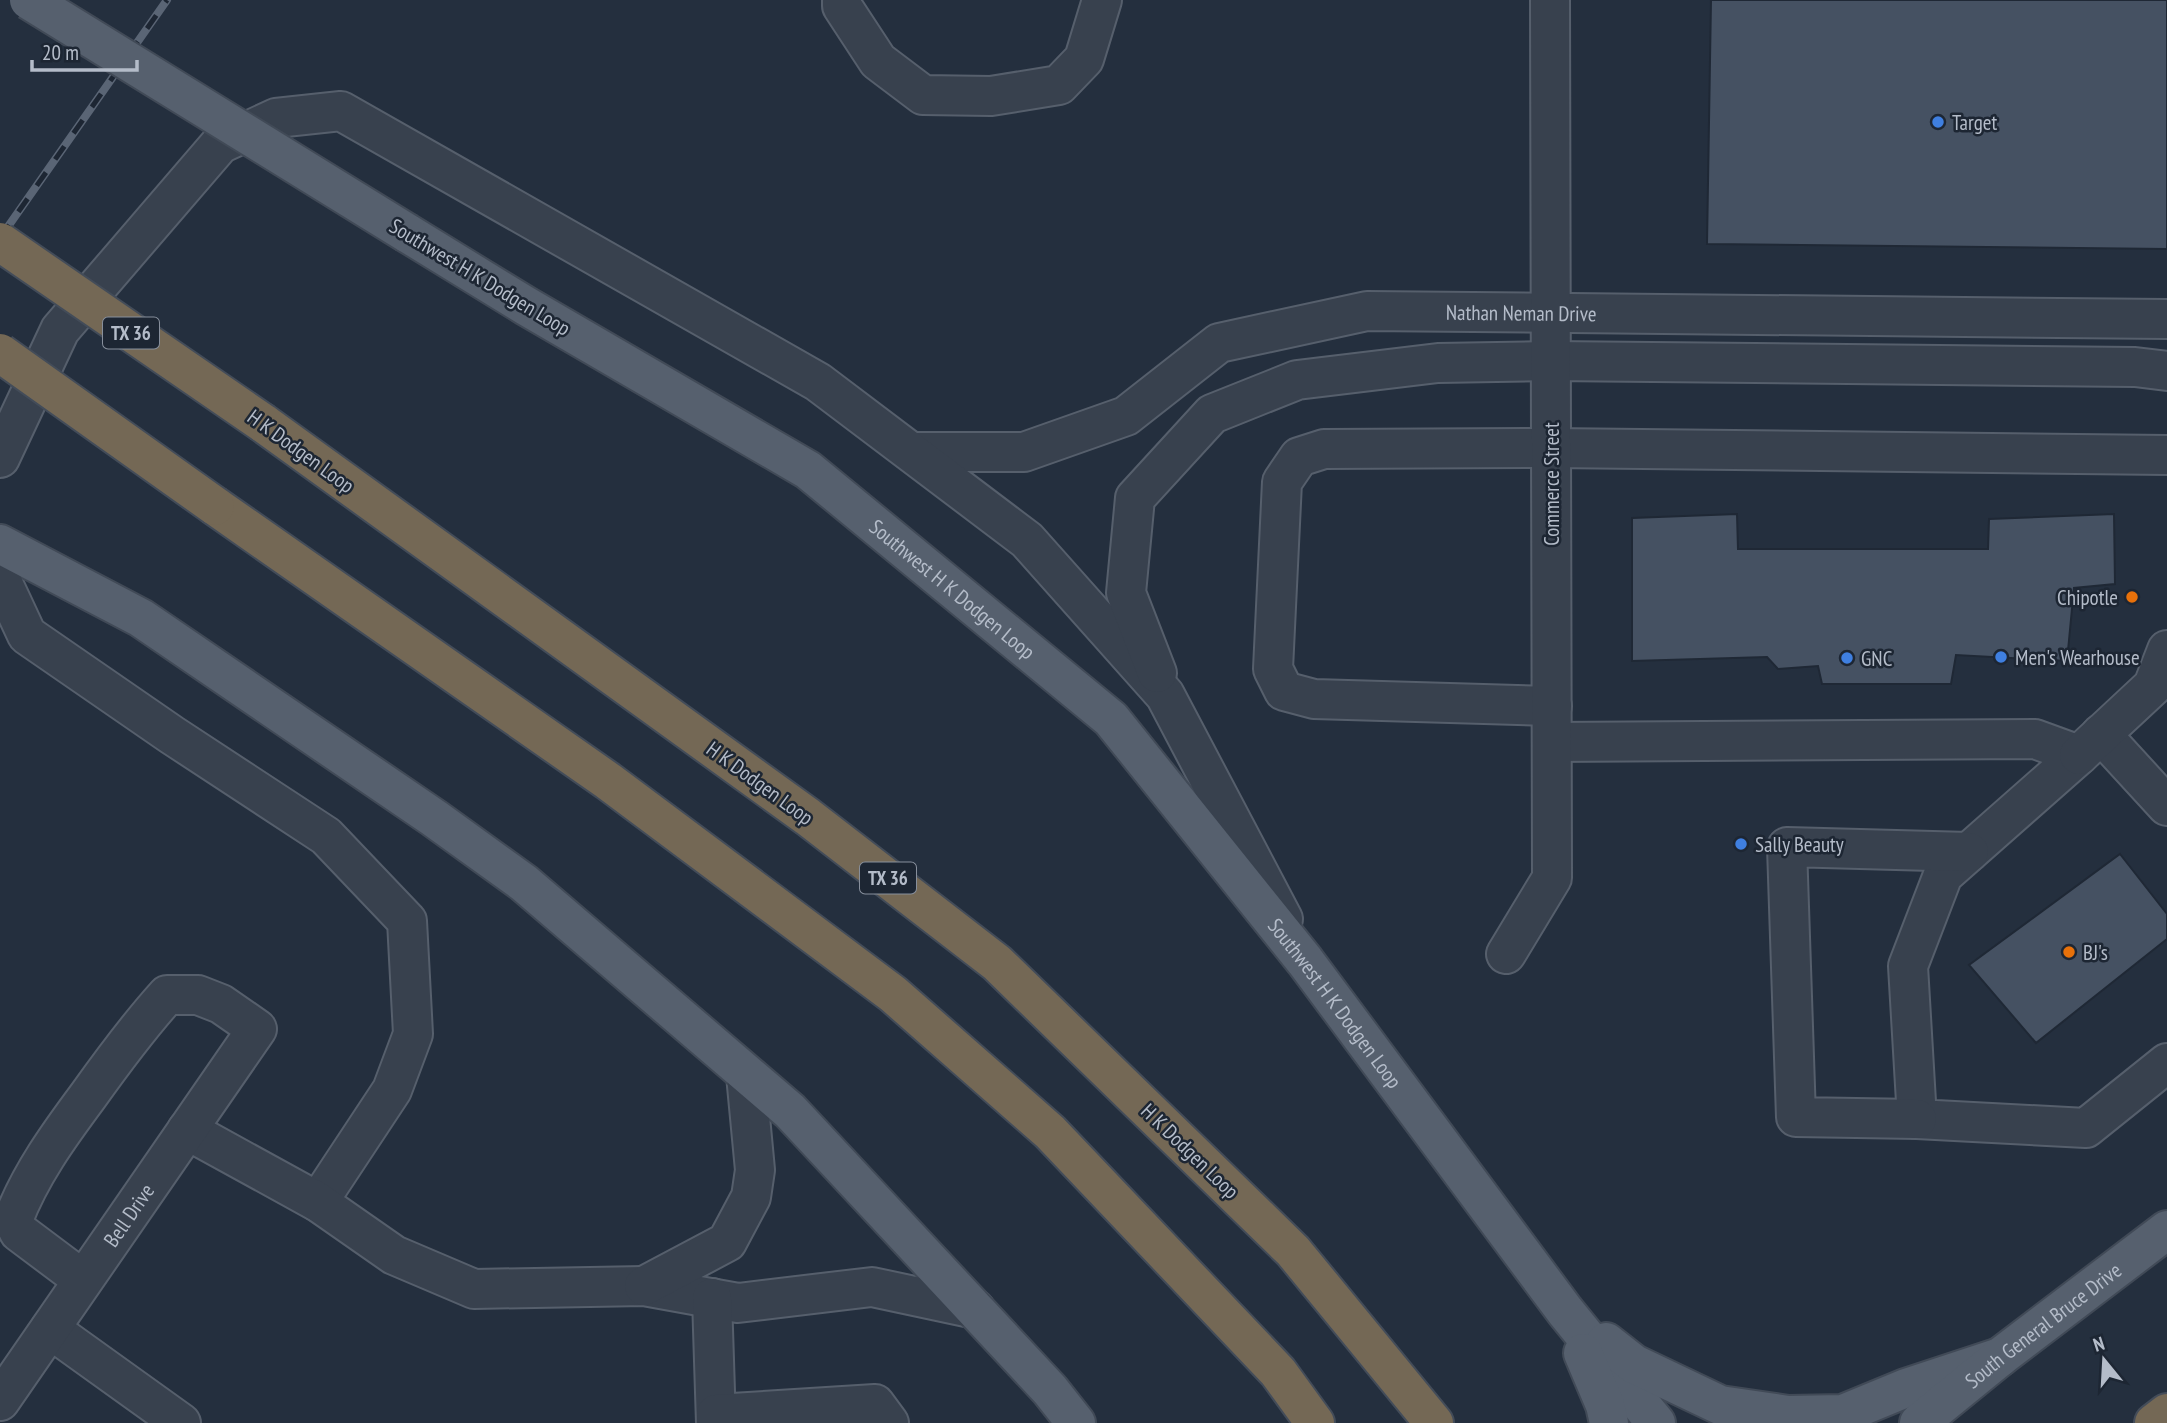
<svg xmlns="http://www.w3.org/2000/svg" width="2167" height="1423" font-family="'PT Sans Narrow',sans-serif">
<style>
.building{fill:#455162;stroke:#1f2835;stroke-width:2}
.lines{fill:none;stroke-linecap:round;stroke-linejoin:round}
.minor-casing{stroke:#565f6c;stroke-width:42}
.major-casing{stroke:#414a57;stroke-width:42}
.highway-casing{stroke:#434c59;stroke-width:42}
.minor{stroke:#38414e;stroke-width:38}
.major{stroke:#56606e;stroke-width:38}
.highway{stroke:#746855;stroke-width:38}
.rail-casing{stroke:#5a6575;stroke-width:8}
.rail{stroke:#1d2633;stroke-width:5;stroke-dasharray:16;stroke-linecap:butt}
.major-bridge-casing{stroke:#414a57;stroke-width:42;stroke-linecap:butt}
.highway-bridge-casing{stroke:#434c59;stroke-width:42;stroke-linecap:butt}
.major-bridge{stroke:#56606e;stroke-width:38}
.highway-bridge{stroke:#746855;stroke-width:38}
.shop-dot{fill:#3f7fe0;stroke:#1d2633;stroke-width:2.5}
.food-dot{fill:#e8710a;stroke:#1d2633;stroke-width:2.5}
.labels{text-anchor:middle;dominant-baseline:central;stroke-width:5;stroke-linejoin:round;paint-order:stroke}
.shield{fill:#1d2633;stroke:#878f9c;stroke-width:2}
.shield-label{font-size:19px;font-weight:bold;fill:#b4bcc9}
.poi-label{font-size:21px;fill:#b4bcc9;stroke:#1d2633;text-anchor:start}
.street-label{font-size:21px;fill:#b4bcc9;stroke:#1d2633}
</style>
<rect width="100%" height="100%" fill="#242f3e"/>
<path class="building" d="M1711,0h456v249l-460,-5z
M1737,514l1,35h250l1,-30 125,-5 1,70 -41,4 -7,73 -111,-6 -5,29h-129l-4,-18 -40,3 -11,-12 -135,4v-143z
M2120,854l47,60v25l-131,104 -67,-78z"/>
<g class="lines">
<g class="minor-casing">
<g id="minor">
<path d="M842,0v6l36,55 45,34 68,1 68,-11 25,-26 18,-59"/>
<path id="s1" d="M912,452h112l102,-36 93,-73 148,-32 800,8"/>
<path d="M0,458l60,-128 160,-186 56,-26 65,-7 477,271 209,158 138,155 118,224"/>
<path d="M0,577l27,58 145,100 154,101 81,85 6,113 -21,56 -74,112"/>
<path d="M1157,673l-31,-80 9,-95 77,-84 85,-34 141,-17 113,-2 584,6 32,4"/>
<path d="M1552,706l-238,-7 -30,-8 -11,-22 9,-187 17,-25 25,-8 227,-1 616,7"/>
<path d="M2101,734l66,72"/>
<path d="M1552,742l483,-3 44,16 -136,120 -35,91 9,153 169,9 81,-65"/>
<path d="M2079,755l74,-69 14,-36"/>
<path d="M1506,954l46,-76 -2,-878"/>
<path d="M1917,1119l-121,-2 -9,-270 182,5"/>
<path d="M187,1130l131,72 76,53 80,34 170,-3 94,17 134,-16 103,22"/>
<path d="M644,1286l83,-44 24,-45 4,-27 -9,-95"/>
<path d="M712,1298l4,125"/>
<path d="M50,1329l131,94"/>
<path id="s2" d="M0,1401l257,-372 -36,-25 -23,-9h-31c-29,32 -54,66 -79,101 -29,39 -58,79 -75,124l6,12 64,48"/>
<path d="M716,1414l159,-10 14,19"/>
</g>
</g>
<g class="major-casing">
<g id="major">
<path id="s3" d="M407,233l119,73 282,164 303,249 194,242 260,350 91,112"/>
<path d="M0,544l141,74 293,200 90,65 266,228 260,279 26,33"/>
<path d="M1606,1342l28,22 86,41 68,10 55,-1 63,-26 94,-31"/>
<path d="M1583,1353l22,52 4,18"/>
<path id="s4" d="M1919,1423l81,-66 167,-127"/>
</g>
</g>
<g class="highway-casing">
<path id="highway" d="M263,423l545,394 189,146 296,288 141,172
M215,506l393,275 285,213 157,138 228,240 37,51
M2154,1423l13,-10"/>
</g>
<use href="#minor" class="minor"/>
<use href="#major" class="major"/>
<use href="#highway" class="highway"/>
<g class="rail-casing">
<path id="rail" d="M0,238l167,-238"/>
</g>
<use href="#rail" class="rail"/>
<g class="major-bridge-casing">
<path id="major-bridge" d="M29,0l378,233"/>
</g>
<g class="highway-bridge-casing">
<path id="highway-bridge" d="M0,242l263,181
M0,353l215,153"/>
</g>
<use href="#major-bridge" class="major-bridge"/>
<use href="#highway-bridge" class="highway-bridge"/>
</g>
<g class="shop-dot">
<circle cx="1938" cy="122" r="7"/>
<circle cx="2001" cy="657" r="7"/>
<circle cx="1847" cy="658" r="7"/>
<circle cx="1741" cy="844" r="7"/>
</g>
<g class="food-dot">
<circle cx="2132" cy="597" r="7"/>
<circle cx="2069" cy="952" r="7"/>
</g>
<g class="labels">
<g class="shield">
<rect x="103" y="317.5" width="56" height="31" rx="5"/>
<rect x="860" y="862.5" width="56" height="31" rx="5"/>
</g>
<g class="shield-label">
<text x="131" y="333">TX 36</text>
<text x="888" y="878">TX 36</text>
</g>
<g class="poi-label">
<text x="1952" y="122">Target</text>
<text x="2118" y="597" text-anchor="end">Chipotle</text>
<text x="2015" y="657">Men's Wearhouse</text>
<text x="1861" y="658">GNC</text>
<text x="1755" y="844">Sally Beauty</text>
<text x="2083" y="952">BJ's</text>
</g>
<g class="street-label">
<text transform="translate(480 277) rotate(31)">Southwest H K Dodgen Loop</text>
<text stroke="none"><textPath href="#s1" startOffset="644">Nathan Neman Drive</textPath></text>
<text transform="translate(301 451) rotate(36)">H K Dodgen Loop</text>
<text transform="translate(1551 484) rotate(-90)">Commerce Street</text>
<text stroke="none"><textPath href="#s3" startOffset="653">Southwest H K Dodgen Loop</textPath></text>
<text transform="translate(760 783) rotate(36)">H K Dodgen Loop</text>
<text stroke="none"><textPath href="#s3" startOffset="1220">Southwest H K Dodgen Loop</textPath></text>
<text transform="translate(1190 1151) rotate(44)">H K Dodgen Loop</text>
<text stroke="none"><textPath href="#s2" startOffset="226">Bell Drive</textPath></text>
<text stroke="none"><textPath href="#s4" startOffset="158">South General Bruce Drive</textPath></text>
</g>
</g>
<g transform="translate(2104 1360) rotate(342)" stroke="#1d2633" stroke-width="5" paint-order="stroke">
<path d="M0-5L12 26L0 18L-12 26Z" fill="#b4bcc9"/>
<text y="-10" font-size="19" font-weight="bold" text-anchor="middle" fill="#b4bcc9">N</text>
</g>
<path d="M32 60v10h105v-10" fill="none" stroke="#b4bcc9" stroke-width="3.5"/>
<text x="42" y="60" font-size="21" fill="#b4bcc9" stroke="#1d2633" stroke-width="5" paint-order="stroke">20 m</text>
</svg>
